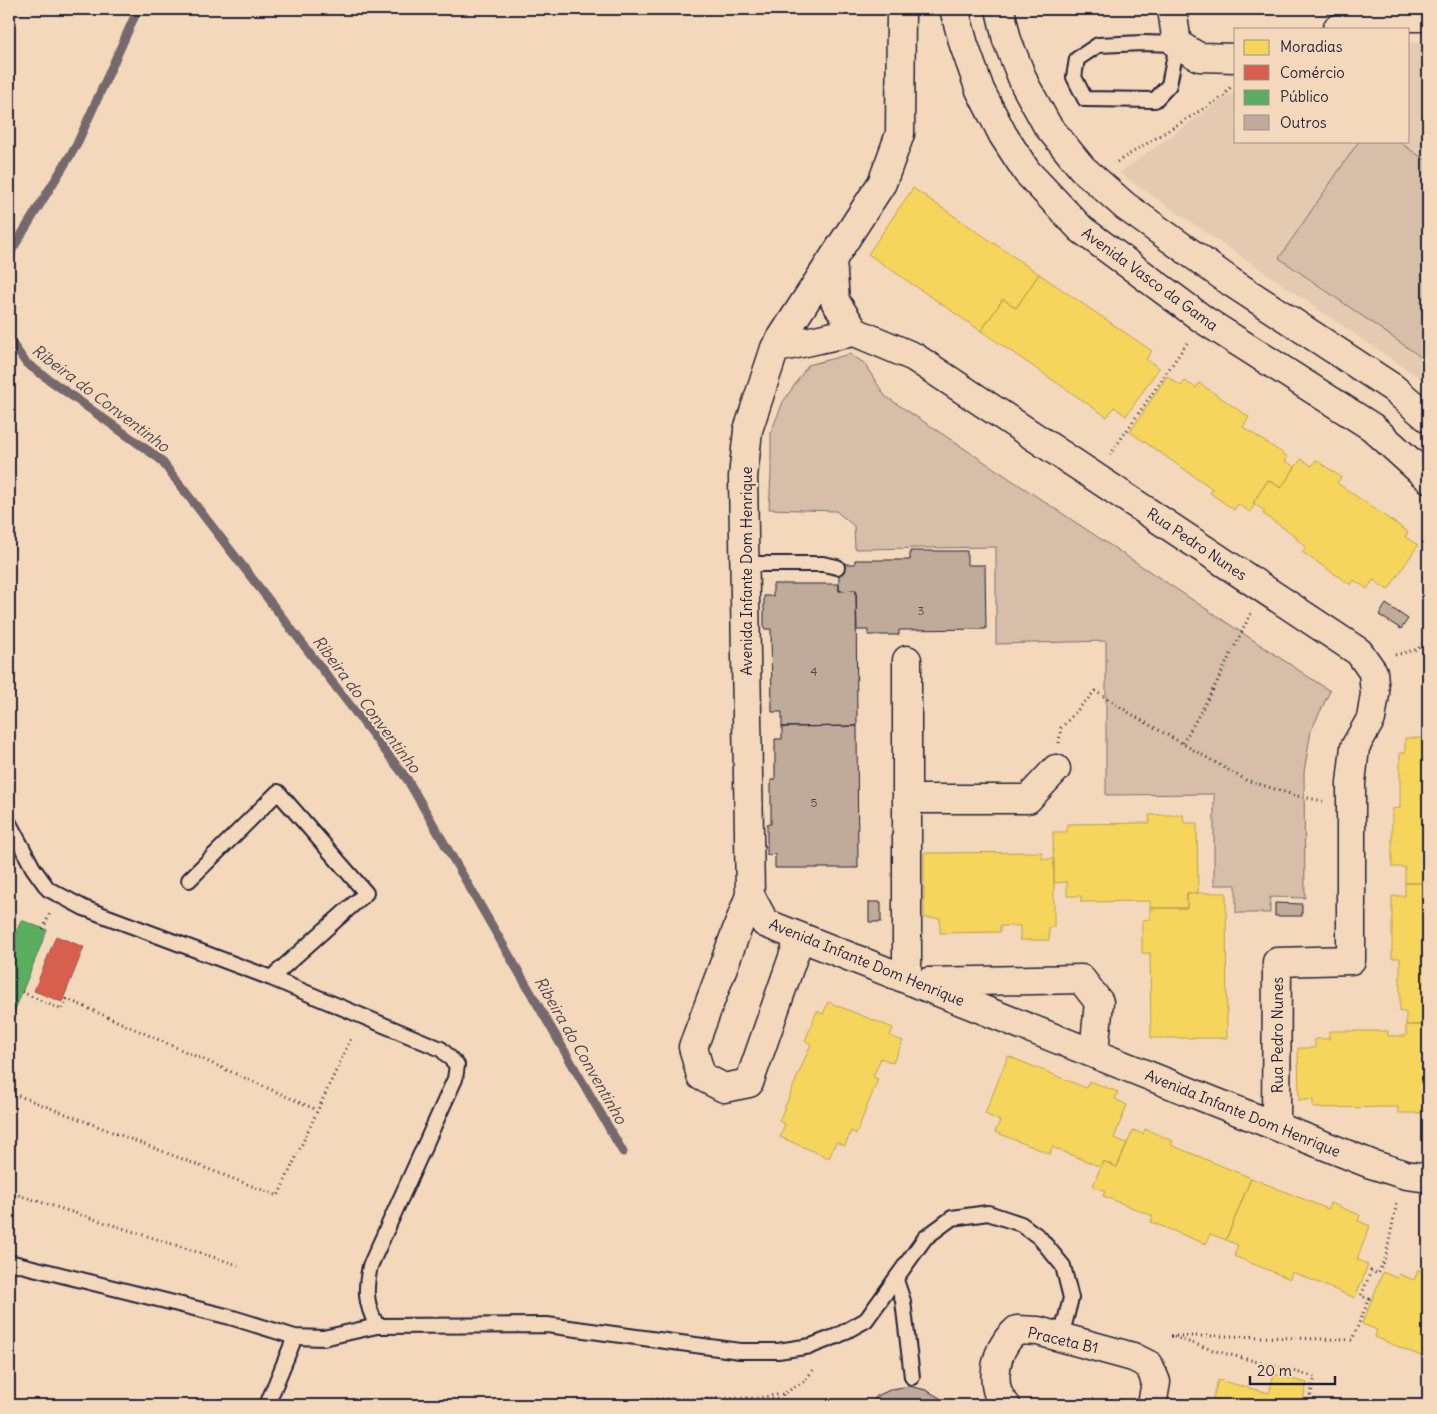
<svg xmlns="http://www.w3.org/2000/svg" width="1437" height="1414" font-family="Delius,sans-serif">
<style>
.built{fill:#e4cab1}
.green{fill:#d6bea8;stroke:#7c7072}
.homes{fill:#f6d55c;stroke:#b69f52}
.shops{fill:#d6604d;stroke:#a04d48}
.public{fill:#5aae61;stroke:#498456}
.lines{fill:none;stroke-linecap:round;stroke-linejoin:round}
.stream{stroke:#75696e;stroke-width:9}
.building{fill:#c0ab9b;stroke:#22223b}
.lane-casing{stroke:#22223b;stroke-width:18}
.street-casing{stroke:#22223b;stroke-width:31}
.secondary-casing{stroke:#22223b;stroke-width:31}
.path{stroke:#22223b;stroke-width:3;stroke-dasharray:1 4;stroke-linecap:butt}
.lane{stroke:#f4d8bb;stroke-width:14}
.street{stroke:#f4d8bb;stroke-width:28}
.secondary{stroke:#f4d8bb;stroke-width:28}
.labels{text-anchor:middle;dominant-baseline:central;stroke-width:5;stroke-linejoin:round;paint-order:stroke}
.number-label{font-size:12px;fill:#4a4453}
.street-label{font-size:15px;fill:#22223b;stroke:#f4d8bb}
.water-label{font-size:16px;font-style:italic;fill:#4b4654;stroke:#f4d8bb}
</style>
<rect width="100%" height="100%" fill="#f4d8bb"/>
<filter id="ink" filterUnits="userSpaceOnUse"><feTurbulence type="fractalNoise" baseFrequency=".02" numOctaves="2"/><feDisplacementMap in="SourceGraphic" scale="10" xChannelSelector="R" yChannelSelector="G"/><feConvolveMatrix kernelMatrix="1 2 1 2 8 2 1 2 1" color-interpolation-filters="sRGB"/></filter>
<g filter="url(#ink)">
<path class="built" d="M1408,43h20v341l-309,-211 108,-77 9,-4v49h172z"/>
<path class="green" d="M1359,141h39l30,21v200l-149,-104z
M850,354l14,9 21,33 445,295 -19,40 -7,41 1,126 -35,-1v16h-34v-28h-22v-91l-108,1v-154l-110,3v-97l-141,2 -1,-23 -18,-15 -67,-2 2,-35v-42l12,-30 25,-37z"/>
<path class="homes" d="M913,188l126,86 -23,34 -13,-9 -22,32 -113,-77z
M1039,274l113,77 -6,8 13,9 -33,48 -12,-9 -7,10 -126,-86 22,-32 13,9z
M1167,376l14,10 4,-5 11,7 3,-5 50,34 -6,10 45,30 -3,4 10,6 -14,21 -13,-8 -15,23 2,1 -5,8 -12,-8 -4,6 -24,-17 3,-4 -83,-57z
M1301,459l11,7 4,-6 25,17 -4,6 71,49 -3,5 13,8 -30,45 -15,-10 -6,9 -13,-9 -3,5 -49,-33 4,-6 -10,-7 1,-2 -34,-23 2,-3 -12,-8 15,-23 13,8z
M1405,738h23v145h-23v-16h-13v-58l8,-1v-55h5z
M1149,815h34l1,8h13l1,70h-11v15h-37v-7l-69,1v-6h-14v-14l-13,1 -1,-51h14v-8l83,-1z
M1042,852v7h12v68h-5v13h-29v-14h-20v6l-60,1v-15h-16v-65z
M1405,883h23v142h-22v-13h-6v-54h-8v-62h13z
M1187,893h39l1,145h-76l-1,-85h-8v-33l8,-1v-11h37z
M828,1002l65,26 -3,8 13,5 -10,22 -12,-5 -8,19 5,2 -22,55 -5,-3 -6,15 -9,-4 -7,16 -49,-21 5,-13 -6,-3 32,-77 -6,-3 12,-30 6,3z
M1406,1025h22v82h-1v6h-29v-6l-85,1v-8h-14l-1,-52h17v-9h14v-8h59v5h18z
M1008,1056l78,32 3,-7 29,11 -3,7 12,6 -13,33 13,5 -10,24 -14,-6 -2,6 -49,-20 -2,7 -55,-22 5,-11 -15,-7z
M1145,1129l28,12 -2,4 80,33 -25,62 -16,-6 -4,10 -55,-22 2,-6 -50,-20 2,-5 -12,-5 10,-25 14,6 16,-37 10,4z
M1251,1178l77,31 2,-6 30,12 -2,6 12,5 -13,33 11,6 -13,33 -63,-26 -2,7 -56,-23 4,-11 -12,-5z
M1418,1270l10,4v85l-53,-22 2,-7 -15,-6 21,-52 14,6 2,-4 15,6z
M1274,1374l33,9 -4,16 6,1 -1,5h-97l7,-25 51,13z"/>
<path class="shops" d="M56,936l28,11 -22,55 -28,-11z"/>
<path class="public" d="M21,920l26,10 -38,95v-74z
M9,1042l5,2 -5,14z"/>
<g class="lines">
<path class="stream" d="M9,262l3,-12 64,-104 62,-137
M9,339l17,24 134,96 247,320 216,373"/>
</g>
<path class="building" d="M910,551h57v14h18l1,64 -87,1v5h-31v-5h-11l-1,-40 -17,1v-27h16v-4h55z
M773,584h66v7l17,-1 1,136 -75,1v-15h-10l-1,-83h-7v-33h9z
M1386,604l22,15 -7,10 -22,-14z
M857,726l1,142h-83v-14l-8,1v-31h4v-44h4v-41h7v-12z
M869,902h12v20h-12z
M1275,903l27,1v12h-27z
M909,1386l17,4 14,8 6,7h-78l9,-9 15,-7z"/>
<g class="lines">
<g class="lane-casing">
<path id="lane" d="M1143,43l34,1 -8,41 -14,15 -70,-1 -11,-22 3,-18 21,-14z
M744,564h79l14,3
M9,823l24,45 15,21 36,19 187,70 95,-85 -88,-101 -89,88
M271,978l170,71 16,16 -2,14 -85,187c-5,24 -5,37 7,60l170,-1 193,26h38l33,-5 26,-10 29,-16 59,-82 27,-20 36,-5 33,11 18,13 24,29 8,32 -10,39
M9,1262l221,55 65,20 28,1 54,-12
M896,1280l7,21 9,76
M267,1405l28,-68"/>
</g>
<g class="street-casing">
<path id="street" d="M901,9l-1,125 -18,49 -50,77 3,41 20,31 59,25 445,295 14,20 2,22 -4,25 -16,28 -4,36v177l-74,2 -1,164
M1172,9l5,35 22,13 37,1
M1337,29l23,-8 43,-4h25
M832,260l-57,88 -27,82 -5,47 7,418 15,28 606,241 35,11 22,3
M775,348c27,-4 53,-12 80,-16
M907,660v318
M908,799h120l28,-30
M750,895l-57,152 8,29 23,12 25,-5 51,-146
M928,982l153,-3 18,23 -5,51
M1006,1405c-16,-15 -12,-46 0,-63 3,-5 7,-8 11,-12l21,1 95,26 16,8 7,17 -4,23"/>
</g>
<g class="secondary-casing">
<path id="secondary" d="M954,9l10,36 16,45 23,45 24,37 54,57 123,91 168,107 56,51
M1000,9l7,31 18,45 22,40 35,43 43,38 106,76 162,106 35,30"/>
</g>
<path class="path" d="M1117,162l107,-66 8,-11
M1110,455l77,-112
M1395,655l23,-6 10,-12
M1059,743l2,-15 34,-37 41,26 110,63 51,16 26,5
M1183,743l31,-55 37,-75
M43,929l7,-16
M22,992l40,18 5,-11 250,111
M9,1092l269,104 74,-160
M9,1192l229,73
M1171,1336h59l122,4 17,-41 -8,-3 10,-25 7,3 8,-18 11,-54
M1174,1337l42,14 99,26 -7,28
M622,1405l36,-6 99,-1 26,-4 22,-13 10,-14
M780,1405l3,-11"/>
<use href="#lane" class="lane"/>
<use href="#street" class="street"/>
<use href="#secondary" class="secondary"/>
</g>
</g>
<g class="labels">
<g class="number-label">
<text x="921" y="610">3</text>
<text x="814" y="671">4</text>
<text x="814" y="802">5</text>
</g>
<g class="street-label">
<text transform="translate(1150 279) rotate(36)">Avenida Vasco da Gama</text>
<text transform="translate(1197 544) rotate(34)">Rua Pedro Nunes</text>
<text transform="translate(746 571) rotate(-90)">Avenida Infante Dom Henrique</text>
<text transform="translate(867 962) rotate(22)">Avenida Infante Dom Henrique</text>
<text transform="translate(1277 1035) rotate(-90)">Rua Pedro Nunes</text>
<text transform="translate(1243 1113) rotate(22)">Avenida Infante Dom Henrique</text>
<text transform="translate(1063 1340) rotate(13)">Praceta B1</text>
</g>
<g class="water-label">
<text transform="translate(101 398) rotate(37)">Ribeira do Conventinho</text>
<text transform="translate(367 704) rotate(53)">Ribeira do Conventinho</text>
<text transform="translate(581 1050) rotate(60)">Ribeira do Conventinho</text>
</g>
</g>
<rect width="1437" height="1414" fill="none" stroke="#f4d8bb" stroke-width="30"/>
<rect x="15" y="15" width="1407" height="1384" fill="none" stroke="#22223b" stroke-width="2" filter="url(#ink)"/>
<rect x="1234" y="28" width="175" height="115" fill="#f4d8bb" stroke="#a08f88"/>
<rect x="1244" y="40" width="25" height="15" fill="#f6d55c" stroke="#a08f88"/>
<text x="1280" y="52" font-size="15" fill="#22223b">Moradias</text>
<rect x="1244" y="65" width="25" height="15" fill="#d6604d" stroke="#a08f88"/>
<text x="1280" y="78" font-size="15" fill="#22223b">Comércio</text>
<rect x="1244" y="90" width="25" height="15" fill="#5aae61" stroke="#a08f88"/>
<text x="1280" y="102" font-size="15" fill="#22223b">Público</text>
<rect x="1244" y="115" width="25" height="15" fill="#c0ab9b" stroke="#a08f88"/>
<text x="1280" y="128" font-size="15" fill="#22223b">Outros</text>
<path d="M1250 1376v8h85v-8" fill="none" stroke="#22223b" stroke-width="2.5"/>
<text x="1257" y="1376" font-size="15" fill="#22223b" stroke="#f4d8bb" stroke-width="4" paint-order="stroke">20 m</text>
</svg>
